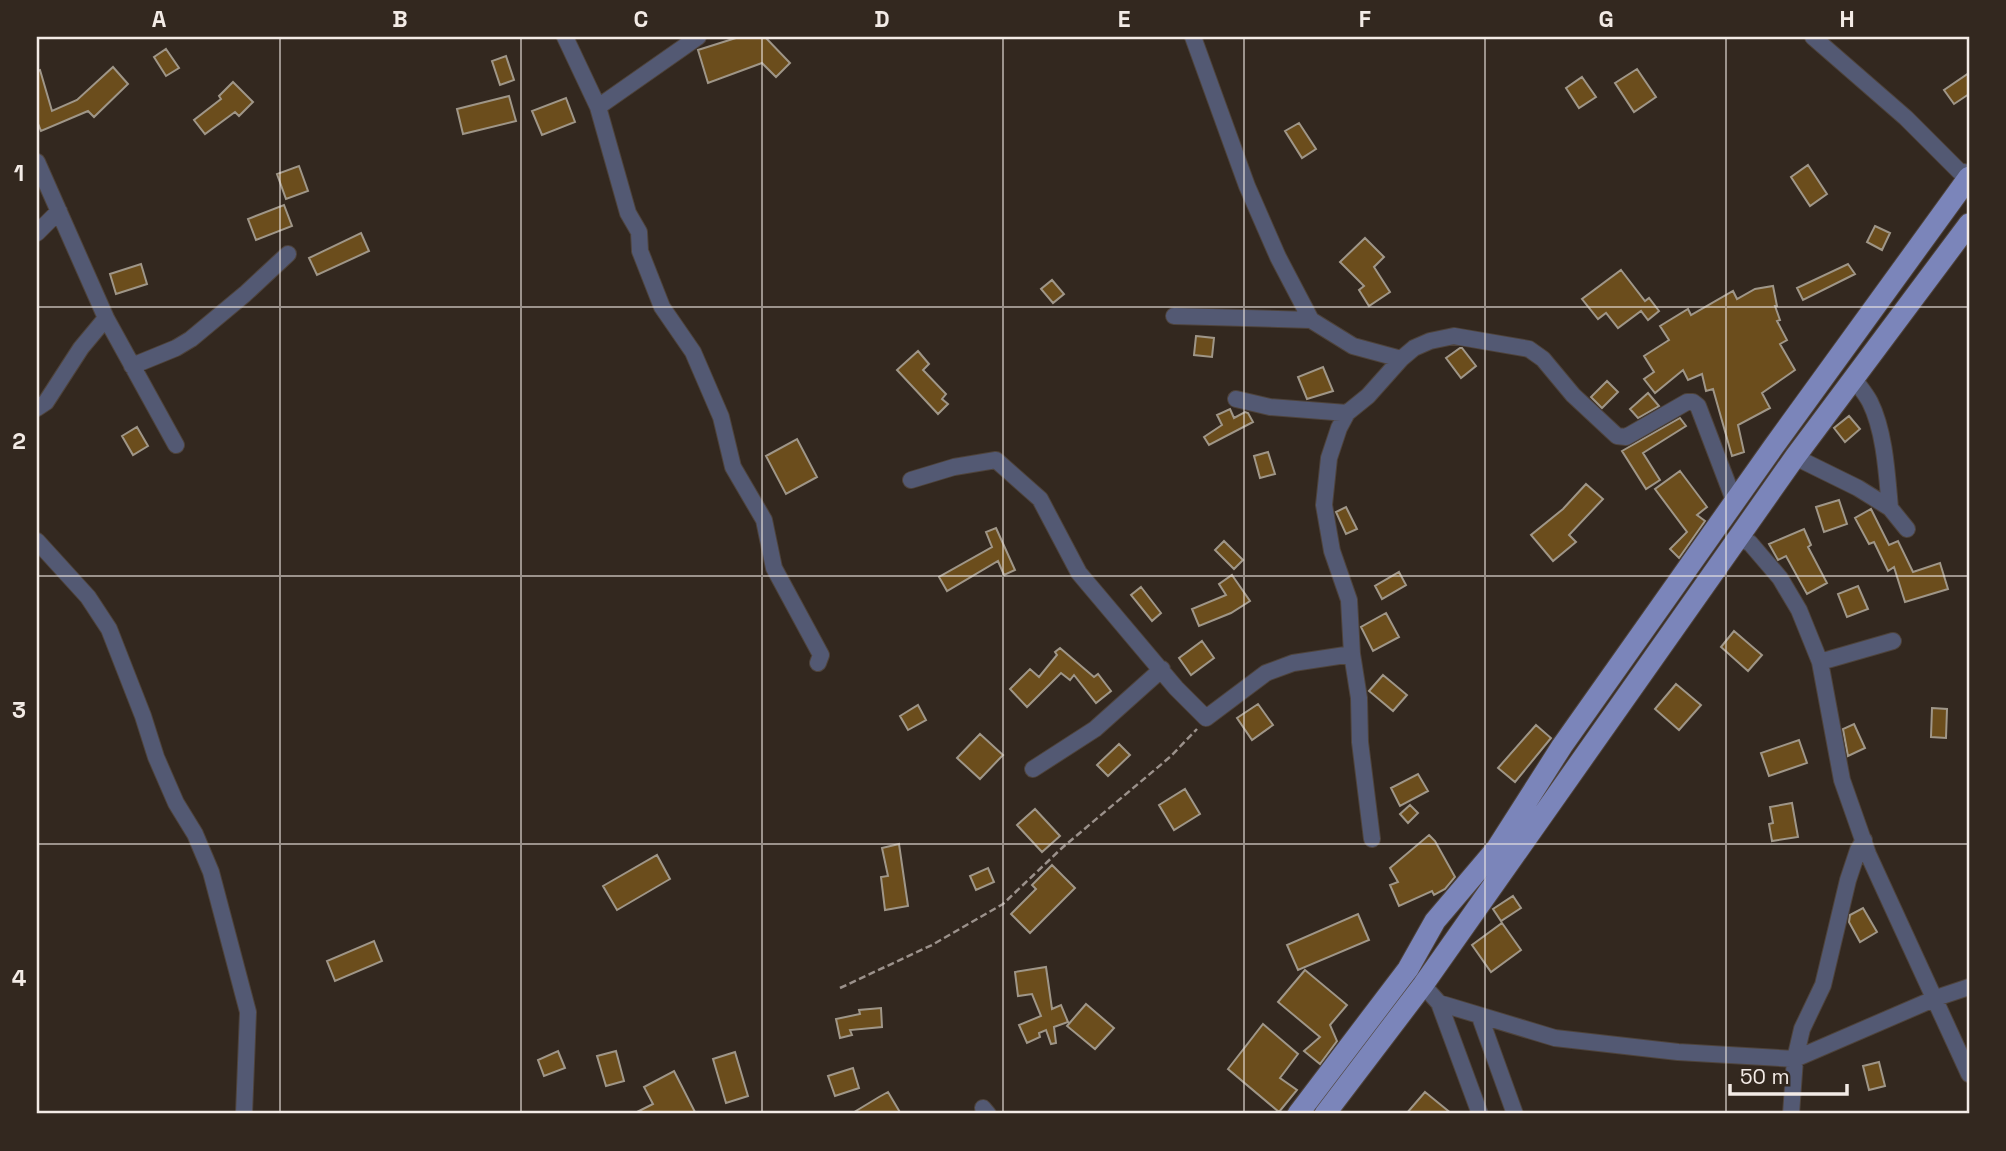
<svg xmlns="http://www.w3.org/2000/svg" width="2006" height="1151" font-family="'Space Grotesk',sans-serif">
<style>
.building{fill:#6b4d1c;stroke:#9f9688;stroke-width:2}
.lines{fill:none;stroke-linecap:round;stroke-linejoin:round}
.minor-casing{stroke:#4e433b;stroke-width:18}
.major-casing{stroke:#4e433b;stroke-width:23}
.path{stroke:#9b918b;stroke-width:2.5;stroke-dasharray:7 3.5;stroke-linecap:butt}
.minor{stroke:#535973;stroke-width:16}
.major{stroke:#7b85ba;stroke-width:21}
.grid{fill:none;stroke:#f3ebe6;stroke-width:2;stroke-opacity:0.55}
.neatline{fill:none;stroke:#f3ebe6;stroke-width:2.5}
.grid-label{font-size:23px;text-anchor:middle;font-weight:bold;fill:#f3ebe6}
</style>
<rect width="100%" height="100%" fill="#33281f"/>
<path class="building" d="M739,37h26l25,26 -14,14 -14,-14 -54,20 -10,-33z
M166,49l13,19 -13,8 -12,-19z
M506,56l8,24 -14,5 -8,-24z
M113,67l15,17 -34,33 -6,-6 -47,20 -4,-10v-50l3,-1 12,41 25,-11z
M1637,69l19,28 -22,15 -19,-29z
M1969,73v21l-15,10 -10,-14z
M1582,77l14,20 -17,11 -13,-20z
M233,82l20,20 -14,14 -4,-4 -30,22 -11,-14 27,-21 -2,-3z
M509,96l7,25 -53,13 -6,-25z
M566,98l9,24 -33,13 -10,-24z
M1299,123l17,26 -14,9 -17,-27z
M1808,165l19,29 -17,12 -19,-29z
M299,166l9,25 -22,8 -9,-25z
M284,205l8,21 -36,14 -8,-21z
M1875,226l15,7 -8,17 -15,-8z
M361,233l8,18 -52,24 -8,-17z
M1365,238l19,19 -10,10 16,25 -21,14 -10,-16 5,-4 -24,-24z
M141,264l6,20 -31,10 -6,-20z
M1848,264l7,10 -52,26 -6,-12z
M1621,270l24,31 4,-3 10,13 -11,9 -7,-9 -23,17 -12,-15 -8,6 -16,-20z
M1052,280l12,14 -11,9 -12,-14z
M1773,286l4,20h-2l5,14 -3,1 10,19 -7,4 15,26 -33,23 8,15 -32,17 6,27 -12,4 -19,-67 -7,2 -4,-17 -14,6 -5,-10 -28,23 -11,-14 10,-7 -10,-16 25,-16 -9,-14 28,-17 3,6 42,-24 4,8 18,-10z
M1196,336l18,2 -2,19 -18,-2z
M1460,348h2l14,18 -15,12 -15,-20z
M918,351l11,13 -6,6 23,24 -4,5 6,5 -10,10 -41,-44z
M1323,367l10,24 -26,8 -9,-22z
M1607,381l11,11 -16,16 -11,-11z
M1648,393l11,13 -21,12 -8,-9z
M1230,409l4,9 11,-6 3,1 5,9 -44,23 -5,-8 18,-12 -5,-10z
M1849,416l11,13 -15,13 -11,-14z
M1680,418l6,8 -43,27 17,27 -14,9 -24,-38z
M137,427l11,19 -15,9 -11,-19z
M797,439l20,38 -31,17 -20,-38z
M1268,452l7,22 -15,4 -6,-22z
M1680,471l27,36 -10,8 8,6 -26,37 -9,-9 17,-17 -32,-43z
M1586,484l17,15 -34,36 7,7 -23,19 -22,-26 32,-26z
M1839,500l8,24 -23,8 -8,-25z
M1346,507l11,22 -11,5 -10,-22z
M1871,509l18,36 9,-4 15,31 27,-9 8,26 -43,13 -11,-35 -6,4 -14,-29 -5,2 -14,-26z
M996,528l19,42 -11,5 -6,-14 -51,30 -8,-14 53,-30 -6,-15z
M1804,529l7,16 -3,2 19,36 -20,11 -21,-38 -8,4 -9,-16z
M1224,541l19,19 -9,9 -19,-19z
M1399,572l7,13 -24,14 -7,-13z
M1232,575l18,26 -19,12 -32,13 -7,-17 34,-14 -7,-11z
M1858,586l10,23 -21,8 -9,-23z
M1141,587l20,26 -9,8 -21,-26z
M1386,613l13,24 -26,14 -12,-24z
M1734,631l28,24 -14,16 -27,-24z
M1202,641l12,17 -23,17 -12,-17z
M1060,648l34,29 4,-3 13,17 -15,12 -22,-28 -4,5 -9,-7 -34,34 -17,-18 20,-20 9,8 18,-22 -2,-3z
M1383,675l24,20 -14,16 -24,-20z
M1676,684l25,21 -22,25 -24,-21z
M1258,704l15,21 -21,15 -15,-22z
M918,705l8,15 -18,10 -8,-14z
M1932,708l15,1 -1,29 -15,-1z
M1854,724l11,24 -17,8 -5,-27z
M1536,725l15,13 -36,44 -17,-14z
M980,734l23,21 -23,24 -23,-21z
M1799,740l8,23 -38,13 -8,-23z
M1119,744l11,11 -22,21 -11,-11z
M1418,774l10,17 -28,15 -9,-18z
M1185,789l15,25 -26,16 -15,-25z
M1792,803l6,34 -26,4 -3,-17 4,-1 -3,-16z
M1410,805l8,8 -10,10 -8,-9z
M1035,809l25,27 -18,16 -25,-27z
M1429,835l6,6 20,36 -10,12 -11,6 -2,-4 -33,15 -9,-21 8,-3 -8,-14z
M899,844l9,62 -23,4 -4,-33 7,-1 -6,-28z
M657,855l13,24 -53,31 -14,-24z
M1052,865l23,23 -45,45 -19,-19 25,-25 -4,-4z
M988,868l6,14 -18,8 -6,-14z
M1513,896l8,12 -20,13 -8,-12z
M1863,908l14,24 -17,10 -11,-20 1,-7z
M1358,914l11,26 -71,30 -11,-25z
M1502,923l19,27 -30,22 -19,-27z
M374,941l8,20 -47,20 -8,-20z
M1046,967l6,42 9,-4 7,17 -14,5 2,16 -5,1 -5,-14 -7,3 1,4 -13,6 -8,-18 22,-9 -9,-22 -14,2 -3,-24z
M1305,970l42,35 -17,20 7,16 -17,23 -16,-13 16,-14 -42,-35z
M1086,1004l28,24 -19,21 -28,-23z
M881,1008l1,19 -32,3 2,5 -12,3 -4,-19 24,-5 -1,-4z
M1263,1024l35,30 -18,24 17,12 -18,22 -51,-43z
M558,1051l7,17 -21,8 -6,-16z
M616,1051l8,30 -18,5 -9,-30z
M735,1052l13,44 -22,7 -13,-44z
M1879,1062l6,24 -16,4 -6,-24z
M853,1068l6,20 -24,8 -7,-20z
M674,1071l22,43h-63l20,-10 -9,-17z
M888,1092l13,22h-50l28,-17z
M1425,1092l27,22h-46z"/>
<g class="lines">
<g class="minor-casing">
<path id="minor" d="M565,37l33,70 30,106 11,19 1,19 22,56 31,45 28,65 12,50 31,53 10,48 47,87 -3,8
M1193,37l54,149 31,71 33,63 42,26 48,13 13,-11 16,-7 24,-5 75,13 14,10 30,36 44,41 9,1 61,-35h6l5,4 37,97
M1813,37l93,81 53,53 10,2
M598,107l100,-70
M37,162l69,156 70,127
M37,233l22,-22
M1174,316l137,4
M132,366l44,-18 15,-9 54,-45 43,-40
M1854,379c5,7 12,15 16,23 15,30 17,74 20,106
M1236,399l34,8 77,6
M37,408l9,-6 35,-54 25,-30
M1795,457l63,31 32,20 17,21
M911,480l43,-13 42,-7 44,39 39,74 97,115 30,30 60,-45 27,-10 59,-9
M1736,538l14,5 30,35 19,32 21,52 22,118 26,74 101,220
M37,541l51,56 21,32 34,87 13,41 20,46 19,31 16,38 37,140 -4,102
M1820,662l73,-21
M1033,769l62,-40 67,-60
M1372,839l-12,-97 -1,-44 -7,-44 -3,-54 -17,-49 -8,-46 5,-47 10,-30 8,-15 21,-17 33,-37
M1423,985l16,18 41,111
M1439,1003l116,35 123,14 117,7 141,-61 33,-11
M1480,1017l35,97
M983,1108l5,6
M1791,1114l4,-55 7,-30 21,-44 25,-105 10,-30 6,-10"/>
</g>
<g class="major-casing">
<path id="major" d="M1298,1114l110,-145 27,-48 62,-73 65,-102 212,-300 195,-269
M1325,1114l98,-129 372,-528 174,-233"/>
</g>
<path class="path" d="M840,988l92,-43 71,-41 60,-57 107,-90 27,-28"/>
<use href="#minor" class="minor"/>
<use href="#major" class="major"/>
</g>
<path class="grid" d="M280,37v1077M521,37v1077M762,37v1077M1003,37v1077M1244,37v1077M1485,37v1077M1726,37v1077M37,307h1932M37,576h1932M37,844h1932"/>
<rect width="2006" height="1151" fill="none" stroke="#33281f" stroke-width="77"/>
<path d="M1730 1084v10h117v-10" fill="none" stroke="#f3ebe6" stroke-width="3.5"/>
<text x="1740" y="1084" font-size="21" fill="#f3ebe6" stroke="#33281f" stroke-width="5" paint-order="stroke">50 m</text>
<rect x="38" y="38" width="1930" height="1074" class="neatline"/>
<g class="grid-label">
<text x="159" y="27">A</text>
<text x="400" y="27">B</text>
<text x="641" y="27">C</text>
<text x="882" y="27">D</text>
<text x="1124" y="27">E</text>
<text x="1365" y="27">F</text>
<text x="1606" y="27">G</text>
<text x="1847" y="27">H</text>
<text x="19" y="181">1</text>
<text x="19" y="449">2</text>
<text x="19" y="718">3</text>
<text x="19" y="986">4</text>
</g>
</svg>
